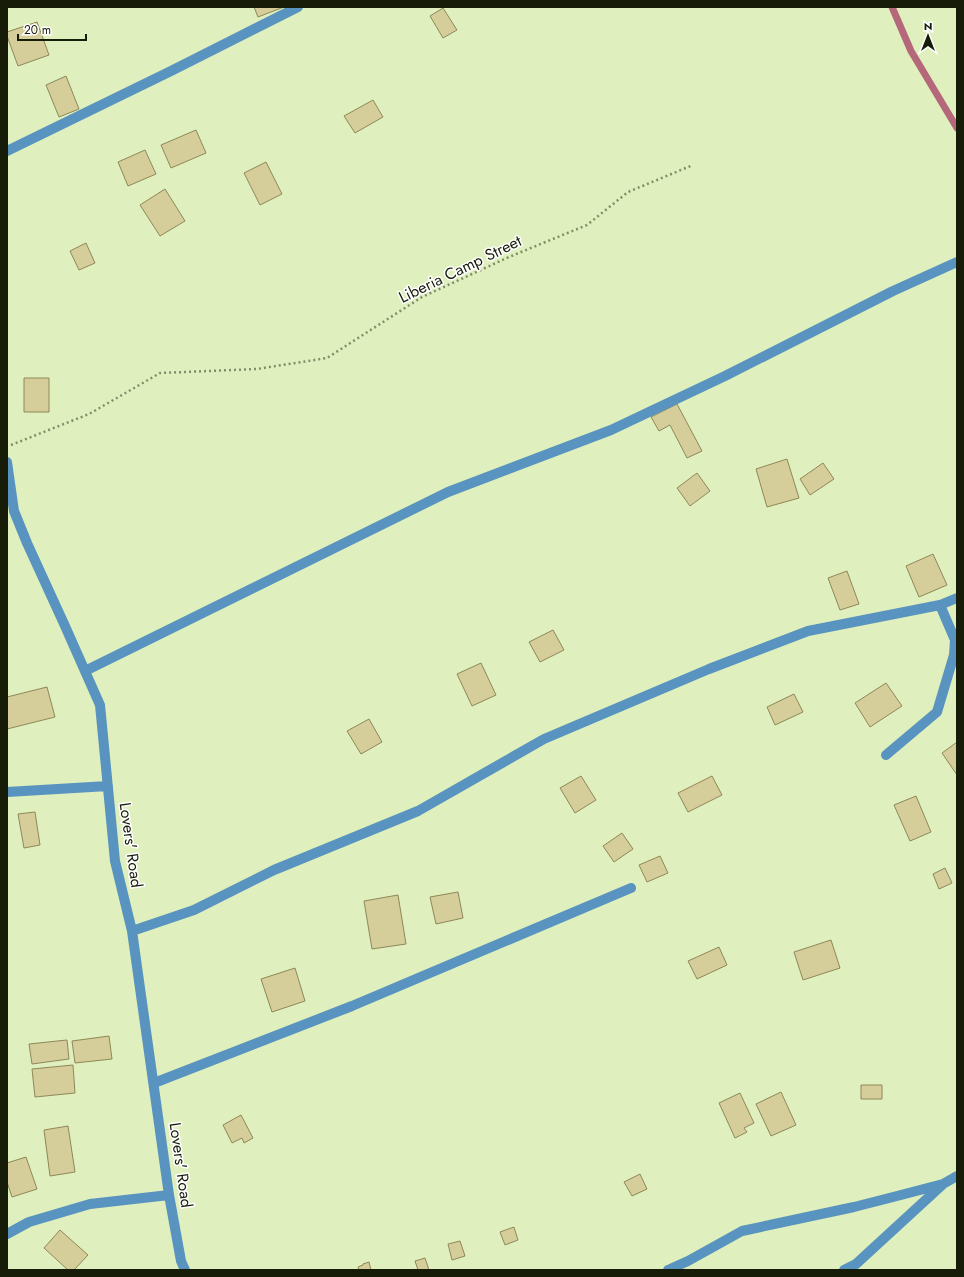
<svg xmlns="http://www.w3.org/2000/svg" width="964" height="1277" font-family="Jost,sans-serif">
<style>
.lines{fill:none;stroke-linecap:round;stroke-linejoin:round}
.stream{stroke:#b4687a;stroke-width:7}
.building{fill:#d5ce9b;stroke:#8e8858}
.path{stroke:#828d69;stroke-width:2.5;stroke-dasharray:2 3;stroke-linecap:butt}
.minor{stroke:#5894bf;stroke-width:10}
.labels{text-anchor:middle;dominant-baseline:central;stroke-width:3;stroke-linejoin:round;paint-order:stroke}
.street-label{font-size:16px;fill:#171c09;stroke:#fff}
</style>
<rect width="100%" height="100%" fill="#dfefbd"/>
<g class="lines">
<path class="stream" d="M892,7l19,44 46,77"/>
</g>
<path class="building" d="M254,7h30l-26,10z
M443,8l14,22 -14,8 -13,-22z
M37,22l12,33 -31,11 -11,-30v-4z
M66,76l13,33 -20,8 -13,-32z
M373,100l10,17 -28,16 -11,-17z
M196,130l10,23 -35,15 -10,-23z
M145,150l11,24 -28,12 -10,-24z
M266,162l16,32 -22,11 -16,-32z
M165,189l20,32 -25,15 -20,-31z
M86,243l9,20 -16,7 -9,-19z
M24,378h25v34h-25z
M677,404l25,47 -15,7 -17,-33 -11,6 -8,-14z
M787,459l12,39 -32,9 -11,-38z
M823,463l11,16 -24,16 -10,-16z
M697,473l13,18 -20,15 -13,-18z
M933,554l14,31 -28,12 -13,-31z
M847,571l12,33 -19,6 -12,-32z
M553,630l11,20 -24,12 -11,-20z
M481,663l15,32 -24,11 -15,-32z
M886,683l16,23 -32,21 -15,-24z
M47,687l8,30 -48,12v-32z
M794,694l9,18 -28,13 -8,-18z
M369,719l13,23 -21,12 -14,-23z
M957,742v33l-15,-22z
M581,776l15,24 -21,13 -15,-25z
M712,776l10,19 -34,17 -10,-19z
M916,796l15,36 -21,9 -16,-36z
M35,812l5,33 -16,3 -6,-34z
M622,833l11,16 -19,13 -11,-16z
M660,856l8,17 -21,9 -8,-17z
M945,868l7,15 -13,6 -6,-15z
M458,892l5,26 -27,6 -6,-27z
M398,895l8,49 -34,5 -8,-48z
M831,940l9,28 -37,12 -9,-28z
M719,947l8,18 -30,14 -9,-18z
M295,968l10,33 -33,11 -11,-33z
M109,1036l3,23 -37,4 -3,-22z
M67,1040l2,19 -37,5 -3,-20z
M73,1065l2,28 -40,4 -3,-28z
M861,1085h21v14h-21z
M781,1092l15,33 -25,11 -15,-32z
M740,1093l14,30 -10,5 3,4 -12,6 -16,-35z
M241,1115l12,23 -9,5 -2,-5 -10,5 -9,-18z
M68,1126l7,46 -25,4 -6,-46z
M26,1157l11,32 -25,8 -5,-15v-19z
M640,1174l7,15 -15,7 -8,-14z
M514,1227l4,13 -13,5 -5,-13z
M60,1230l28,25 -14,15h-6l-24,-22z
M460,1241l5,15 -13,4 -4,-16z
M425,1258l4,12h-11l-3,-9z
M369,1262l2,8h-12l-1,-3 5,-2v-1z"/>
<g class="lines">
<path class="path" d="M11,445l78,-31 71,-41 97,-4 70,-11 95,-61 87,-40 78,-32 41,-33 65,-27"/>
<path class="minor" d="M7,151l164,-80 127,-64
M7,462l7,49 13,32 38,83 35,79 15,156 17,70 37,264 12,66 4,9
M85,671l363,-179 163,-62 114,-54 168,-85 64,-29
M886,755l51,-43 17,-57 1,-15 -15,-35
M7,792l101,-6
M132,931l62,-21 80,-40 144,-59 126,-72 165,-70 99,-38 132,-26 17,-7
M154,1083l198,-77 279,-118
M7,1234l22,-12 61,-18 79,-9
M668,1270l20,-9 54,-30 112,-24 43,-11 46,-12 14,-8
M844,1270l12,-6 86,-79"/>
</g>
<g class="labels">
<g class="street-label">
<text transform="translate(460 269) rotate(-26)">Liberia Camp Street</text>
<text transform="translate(131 845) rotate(82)">Lovers' Road</text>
<text transform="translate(181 1165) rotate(82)">Lovers' Road</text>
</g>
</g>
<rect width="964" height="1277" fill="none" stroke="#171c09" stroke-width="16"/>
<g transform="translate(928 36)" stroke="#ffffff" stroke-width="3" paint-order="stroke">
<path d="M0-3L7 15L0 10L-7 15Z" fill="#171c09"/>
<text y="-6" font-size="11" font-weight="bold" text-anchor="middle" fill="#171c09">N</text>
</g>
<path d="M18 34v6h68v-6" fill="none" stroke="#171c09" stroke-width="2"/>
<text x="24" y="34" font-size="12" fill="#171c09" stroke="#ffffff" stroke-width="3" paint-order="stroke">20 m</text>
</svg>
